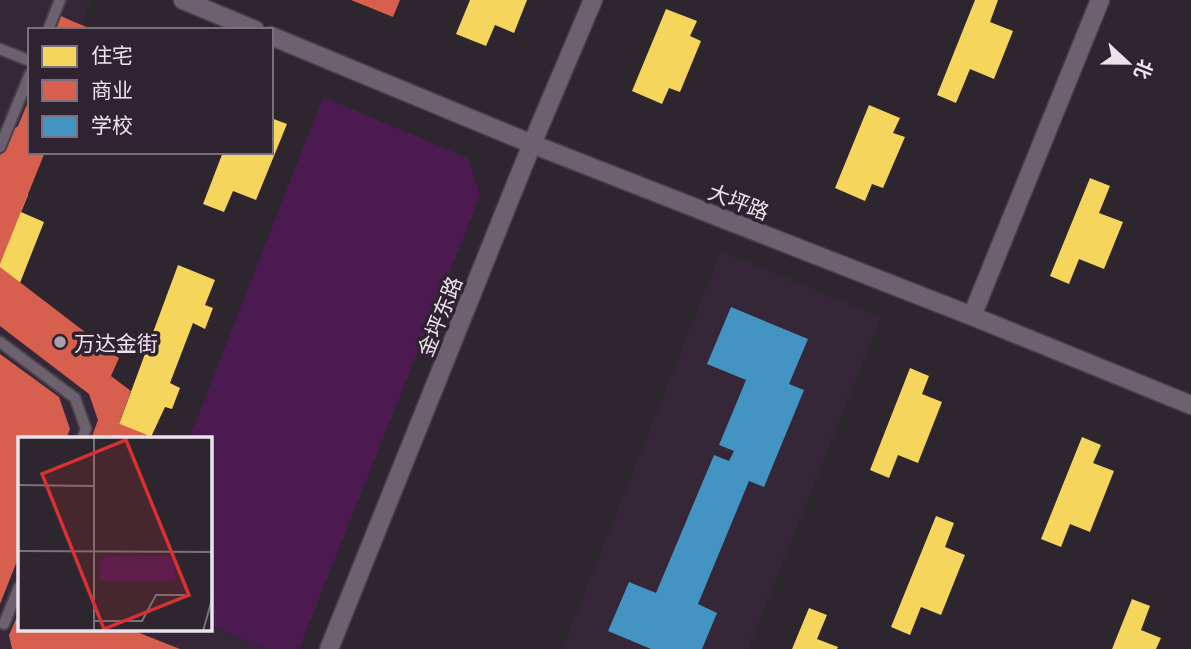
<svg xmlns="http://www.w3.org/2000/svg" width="1191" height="649" font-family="Lato,'Noto Sans SC',sans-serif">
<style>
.built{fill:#362738}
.green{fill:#4a1a51}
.homes{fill:#f6d55c}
.shops{fill:#d6604d}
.schools{fill:#4393c3}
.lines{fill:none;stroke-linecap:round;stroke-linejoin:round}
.pedestrian-casing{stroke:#474148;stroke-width:14}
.tertiary-casing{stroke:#474148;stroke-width:21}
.pedestrian{stroke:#6e616f;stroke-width:10}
.tertiary{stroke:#6e616f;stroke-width:18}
.poi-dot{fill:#a8a1aa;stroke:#2f2331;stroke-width:2.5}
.labels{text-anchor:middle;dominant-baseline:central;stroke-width:7;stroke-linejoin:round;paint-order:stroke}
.street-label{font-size:21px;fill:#ebe3ec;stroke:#2f2331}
.poi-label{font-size:21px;fill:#ebe3ec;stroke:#2f2331;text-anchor:start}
.inset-road{fill:none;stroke:#79727a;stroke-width:2}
.view{fill:#d73132;fill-opacity:0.15;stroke:#d73132;stroke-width:3.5}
.inset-edge{fill:none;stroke:#ebe3ec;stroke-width:3.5}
</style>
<rect width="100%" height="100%" fill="#2d262e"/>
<path class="built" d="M0,0h91l-12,30h-49v122l-30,77z
M721,251l160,66 -133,332h-186z
M0,297l166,142h-147v191h191v-5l59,24h-269z"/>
<path class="green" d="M323,97l145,61 12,38 -181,453h-30l-59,-24v-186h-21z"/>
<path class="homes" d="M470,0h57l-13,33 -19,-8 -9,21 -30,-12z
M975,0h23l-8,22 23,9 -19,48 -24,-10 -14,34 -19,-8z
M666,9l31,12 -7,15 11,5 -21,51 -11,-4 -7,16 -30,-13z
M869,105l31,13 -7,15 12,4 -22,51 -11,-4 -7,17 -30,-13z
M271,118l16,6 -31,76 -23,-9 -9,21 -21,-8 20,-52h48z
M1090,178l20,8 -11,27 24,9 -19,47 -25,-10 -10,25 -19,-8z
M6,186l22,9 -7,17 23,10 -30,76 -14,-6v-91z
M178,265l37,15 -10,25 8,3 -8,21 -12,-6 -23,60 10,5 -8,21 -7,-2 -14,30 -32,-13z
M910,368l19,8 -7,18 20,8 -24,61 -20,-8 -9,23 -19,-8z
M1082,437l19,8 -8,18 21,8 -24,61 -20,-8 -9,23 -20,-8z
M936,516l18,7 -9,24 20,8 -24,60 -20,-8 -11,28 -19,-8z
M1132,599l18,7 -9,24 20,8 -5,11h-44z
M809,608l18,7 -10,24 21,8 -1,2h-45z"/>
<path class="shops" d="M351,0h49l-7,17z
M61,16l11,5 22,9h-38z
M30,97v55h15l-45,112v-108l8,-22 10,-8z
M0,267l119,91 -8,18 20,15 -12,33 26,10 -2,5h-52l7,-19 -9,-26 -89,-68z
M0,354l59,43 11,32 -4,10h-47v117l-19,48z
M19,612v18h113l48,19h-168l-3,-14z"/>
<path class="schools" d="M731,307l77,32 -19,45 15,6 -40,97 -15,-6 -51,123 19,9 -15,36h-51l-43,-18 21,-49 27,11 58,-138 15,6 5,-10 -15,-6 27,-65 -39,-16z"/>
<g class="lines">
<g class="pedestrian-casing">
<path id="pedestrian" d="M48,30l12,-30
M0,49l30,12
M0,147l30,-73
M0,342l75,56 11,31 -4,10
M4,624l15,-37"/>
</g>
<g class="tertiary-casing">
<path id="tertiary" d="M183,0l72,30
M271,36l261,108 440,172 219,89
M972,316l128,-316
M329,649l203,-505 61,-144"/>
</g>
<use href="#pedestrian" class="pedestrian"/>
<use href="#tertiary" class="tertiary"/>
</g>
<circle class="poi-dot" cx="60" cy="342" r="7"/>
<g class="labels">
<g class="street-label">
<text transform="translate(739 201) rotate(21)">大坪路</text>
<text transform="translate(439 316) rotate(-68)">金坪东路</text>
</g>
<g class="poi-label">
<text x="74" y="342">万达金街</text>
</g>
</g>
<g transform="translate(18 437)">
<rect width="194" height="194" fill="#2d262e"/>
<path d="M87,119h70v25h-75v-21z" fill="#4a1a51"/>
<path class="inset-road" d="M76,0v194M0,48l76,1M0,114l195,1M76,184h48l14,-26h29M185,194l10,-35"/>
<path class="view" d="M108,3l63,155 -85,34 -62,-155z"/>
<rect width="194" height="194" class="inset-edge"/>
</g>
<rect x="28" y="28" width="245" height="126" fill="#2f2331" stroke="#7a707c" stroke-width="2"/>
<rect x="42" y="46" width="35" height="21" fill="#f6d55c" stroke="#7a707c" stroke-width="2"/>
<text x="91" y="63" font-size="21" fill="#ebe3ec">住宅</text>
<rect x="42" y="80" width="35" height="21" fill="#d6604d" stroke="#7a707c" stroke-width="2"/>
<text x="91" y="98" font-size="21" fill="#ebe3ec">商业</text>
<rect x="42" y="116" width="35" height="21" fill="#4393c3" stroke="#7a707c" stroke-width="2"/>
<text x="91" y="133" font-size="21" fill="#ebe3ec">学校</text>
<g transform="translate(1128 63) rotate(112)" stroke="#2f2331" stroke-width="5" paint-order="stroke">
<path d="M0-5L12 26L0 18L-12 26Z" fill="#ebe3ec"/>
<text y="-10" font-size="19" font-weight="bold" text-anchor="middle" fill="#ebe3ec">北</text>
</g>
</svg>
